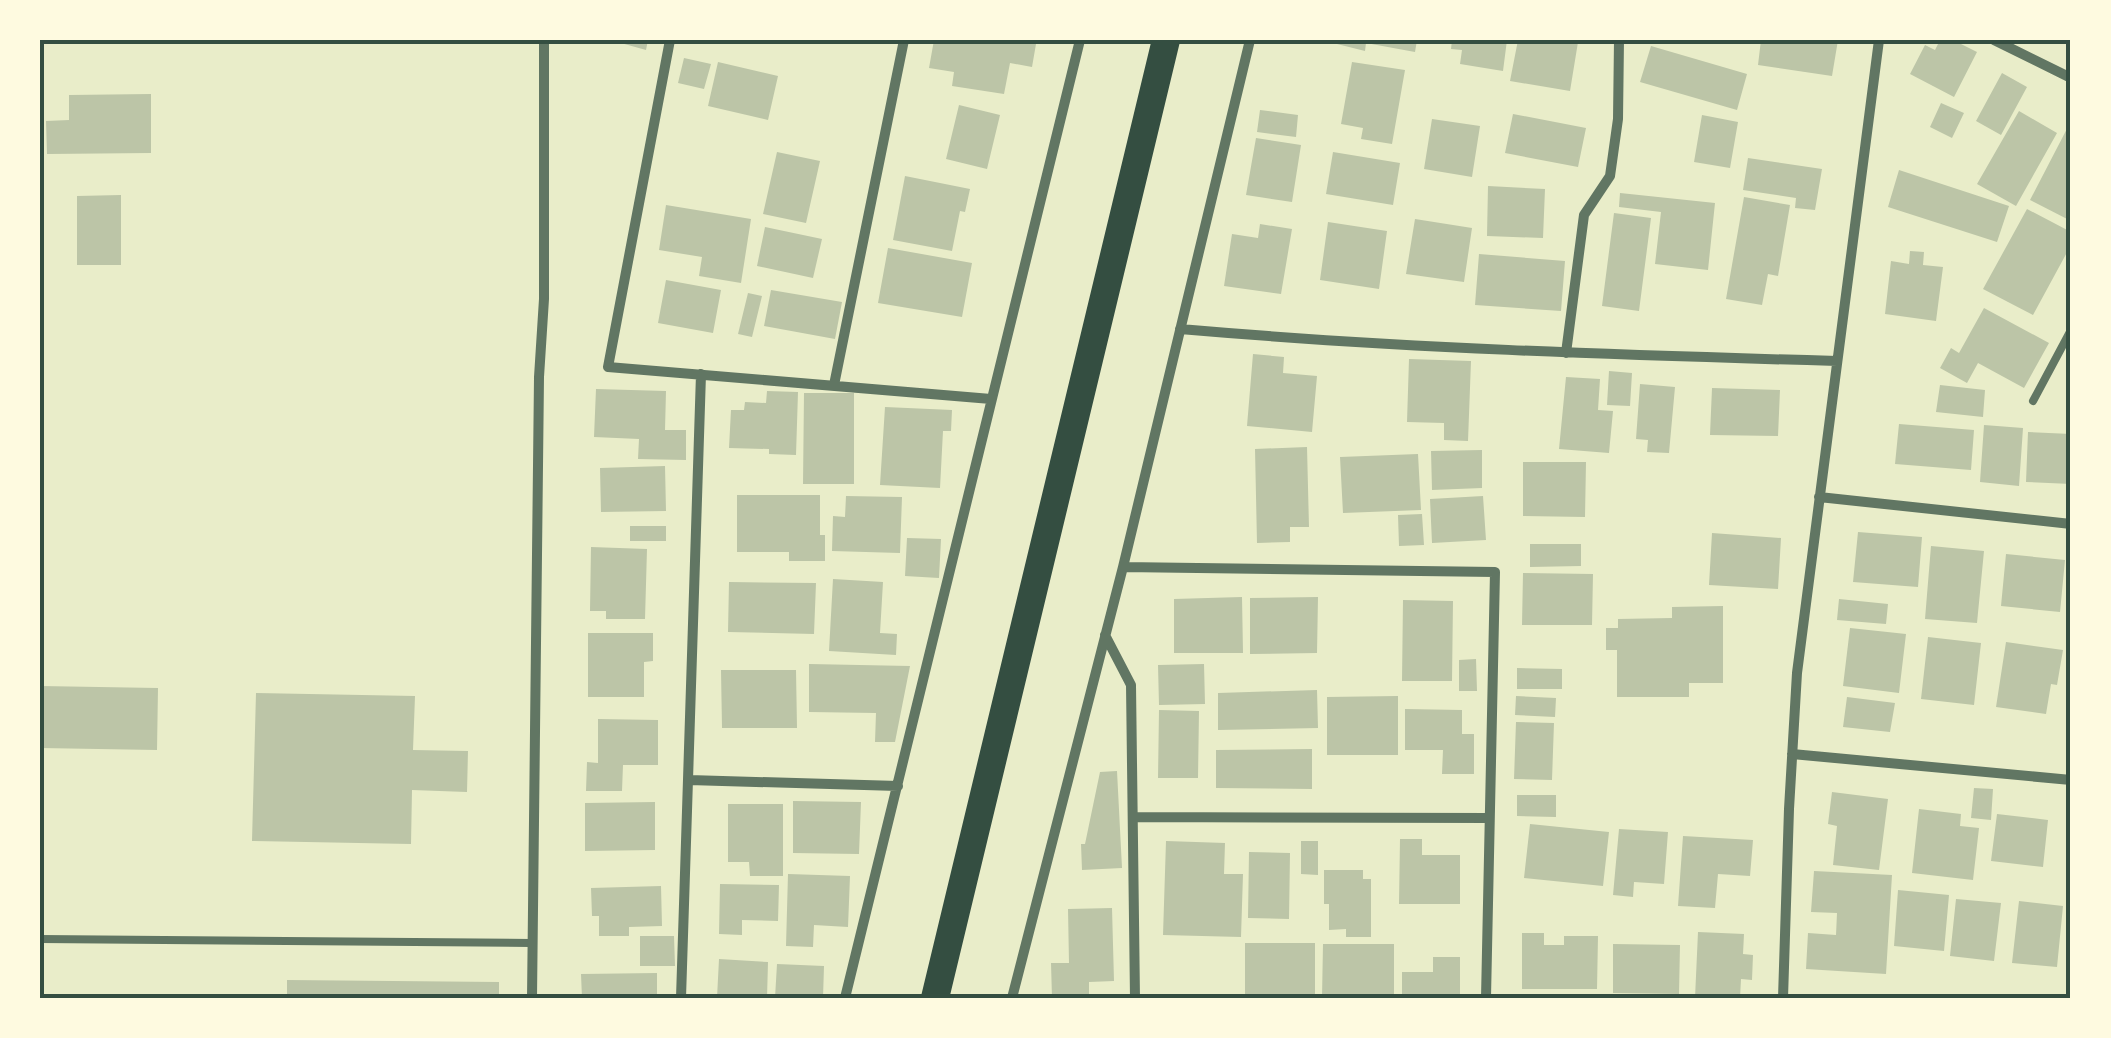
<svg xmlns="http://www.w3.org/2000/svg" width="2111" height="1038" font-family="Jost,sans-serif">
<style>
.building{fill:#bcc5a7}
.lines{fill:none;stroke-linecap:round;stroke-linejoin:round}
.service{stroke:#617663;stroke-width:8}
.minor{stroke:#617663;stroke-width:10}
.trunk{stroke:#344e41;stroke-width:28}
.neatline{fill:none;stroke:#344e41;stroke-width:4}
</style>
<rect width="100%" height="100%" fill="#e9edc9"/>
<path class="building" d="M610,40h38l-2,10z
M934,40h79l23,4 -4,23 -22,-4 -6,31 -52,-8 2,-14 -25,-4z
M1332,40h85l-2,12 -49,-9 -1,8 -28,-7z
M1452,40h55l-4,31 -43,-7 2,-14 -11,-1z
M1518,40l60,2 -8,49 -60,-10z
M1761,40h77l-6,36 -74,-11z
M1940,40h13l24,12 -23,45 -44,-23 15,-29 10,5z
M1651,46l96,28 -10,36 -97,-28z
M684,58l27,6 -7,25 -26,-6z
M718,62l60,14 -10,44 -60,-14z
M1352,62l53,8 -13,74 -31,-5 2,-11 -22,-4z
M2002,73l25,14 -26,48 -25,-14z
M151,94v59l-104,1 -1,-33 23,-1v-25z
M1941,103l23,10 -12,25 -22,-11z
M959,105l41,10 -13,54 -41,-10z
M1260,110l38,5 -2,22 -39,-5z
M2019,111l38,22 -41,73 -39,-22z
M1513,114l73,14 -8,39 -73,-14z
M1702,115l36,7 -8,46 -36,-6z
M1432,119l48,7 -8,51 -48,-8z
M2071,121v100l-41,-21z
M1256,138l45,7 -9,57 -46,-7z
M777,152l43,9 -14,62 -43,-9z
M1333,152l67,11 -7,42 -67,-11z
M1748,158l74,11 -7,41 -20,-2 1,-10 -53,-8z
M1899,170l110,36 -12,36 -109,-35z
M905,176l65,13 -5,23 -5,-1 -8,40 -59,-11z
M1488,186l57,3 -2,49 -56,-2z
M1620,193l95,10 -7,67 -53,-6 6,-52 -42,-5z
M121,195v70h-44v-69z
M1744,197l46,8 -12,71 -10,-2 -6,31 -36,-6z
M666,205l85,14 -10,64 -42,-7 3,-19 -43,-7z
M2027,209l44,23v13l-38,70 -50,-26z
M1614,213l37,5 -12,93 -37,-5z
M1415,219l57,9 -8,54 -58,-8z
M1328,222l59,9 -8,58 -59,-9z
M1260,224l32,5 -11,65 -57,-8 8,-52 26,4z
M765,227l57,12 -9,39 -56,-12z
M888,248l84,15 -10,54 -84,-14z
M1910,251l14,1 -1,13 20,2 -7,54 -51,-7 6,-53 18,3z
M1479,254l86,7 -4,50 -86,-6z
M666,280l55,10 -8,43 -55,-10z
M771,290l71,12 -7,37 -71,-13z
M748,293l14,3 -10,41 -14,-3z
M1984,308l65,35 -25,45 -46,-25 -11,20 -27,-15 11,-20 8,5z
M1253,354l31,3 -1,16 34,3 -5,56 -65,-6z
M1409,359l62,2 -3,80 -24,-1v-17l-37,-1z
M1609,371l23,2 -2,33 -23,-1z
M1566,377l34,2 -2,31 15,1 -4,42 -50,-4z
M1640,384l35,3 -6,66 -22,-1 1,-12 -12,-1z
M1940,385l45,5 -2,27 -47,-5z
M1712,388l68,2 -2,46 -68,-1z
M596,389l70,2 -1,39h21v30l-48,-1 1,-20 -45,-2z
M767,391l31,1 -2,63 -27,-1v-5l-40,-1 2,-38h13l1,-8 21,1z
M804,393h50v91h-51z
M885,407l67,3 -1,21h-8l-3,57 -60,-3z
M1899,424l75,6 -3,40 -76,-6z
M1984,425l39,3 -4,58 -39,-4z
M2028,432l43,2v50l-45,-2z
M1307,447l2,80h-19v15l-33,1 -2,-94z
M1482,450v38l-50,2 -1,-39z
M1418,454l3,56 -78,3 -3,-56z
M1523,462h63l-1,55 -62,-1z
M665,466l1,45 -65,1 -1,-44z
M737,495h83v40h5v26h-36v-9h-52z
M846,496l56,1 -2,56 -68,-2 1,-35 12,1z
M1483,496l3,44 -54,3 -2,-44z
M1422,514l2,31 -25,1 -1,-31z
M630,526h36v15h-36z
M1858,532l64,5 -4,50 -65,-5z
M1712,533l69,5 -3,51 -69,-4z
M907,538l34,1 -2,39 -34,-2z
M1530,544h51v22l-51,1z
M1931,546l53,5 -7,72 -52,-4z
M591,547l56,2 -2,70h-39v-8h-16z
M2006,554l59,6 -5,52 -59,-6z
M1523,573l70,1 -1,51h-70z
M833,579l50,3 -3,51 17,1 -1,21 -67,-4z
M729,582l87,1 -2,51 -86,-2z
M1242,597l1,56h-69v-54z
M1318,597l-1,56 -67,1v-56z
M1839,599l49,5 -2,20 -49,-4z
M1403,600l50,1 -1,80h-50z
M1723,606v77h-34v14h-72v-47h-11v-22h12v-9l54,-1v-11z
M1850,628l56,6 -7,59 -56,-7z
M588,633h65v28l-9,1v35h-56z
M1928,637l53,6 -7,62 -53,-6z
M2006,642l57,8 -6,35 -6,-1 -5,30 -50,-7z
M1476,659l1,32h-18v-31z
M809,664l101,2 -15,76h-20l1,-29 -67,-1z
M1204,664l1,40 -46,1 -1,-40z
M1517,668l45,1v20h-45z
M721,670h75l1,58h-75z
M40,686l118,2 -1,62 -117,-2z
M1317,690l1,38 -100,2v-37z
M256,693l159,3 -2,54 55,1 -1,41 -55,-2 -1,54 -159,-3z
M1398,696v59h-71v-58z
M1516,696l40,2 -1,19 -40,-2z
M1847,697l48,6 -5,29 -47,-5z
M1405,709l57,1v24h12v40h-32l1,-24h-38z
M1159,710l40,1 -1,67h-40z
M598,719l60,1v45h-35l-1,26h-36l1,-29 11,1z
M1516,722l38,1 -2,57 -38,-1z
M1312,749v40l-96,-1v-38z
M1117,771l5,97 -40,2 -1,-26h4l15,-72z
M1974,788l19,1 -2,31 -20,-2z
M1832,792l56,7 -9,71 -46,-5 4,-39 -9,-2z
M1517,795h39v22l-39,-1z
M793,801l68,1 -2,52 -66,-1z
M655,802v48l-70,1v-48z
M728,804h55v72h-33l-1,-14h-21z
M1919,809l42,5 -1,12 19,2 -6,52 -61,-7z
M1997,814l51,6 -5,47 -52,-6z
M1530,824l79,8 -6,54 -79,-8z
M1619,829l49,3 -4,52 -30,-2 -1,15 -20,-2z
M1683,836l70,4 -3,36 -32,-2 -3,34 -37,-2z
M1400,839h22v16h38v49h-61z
M1166,841l59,2 -1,31h19l-2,63 -78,-2z
M1301,841h17v34l-17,-1z
M1249,852l41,1 -1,66 -41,-1z
M1324,870h39v9h8v58h-25v-8l-17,1v-26h-5z
M1814,871l78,4 -6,99 -80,-5 2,-36 28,2 1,-22 -26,-1z
M788,874l62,2 -2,51 -34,-2 -1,22 -27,-1z
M720,884l59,1 -1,36 -36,-1v15l-23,-1z
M661,886l1,40 -33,1v9h-30v-20h-7l-1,-28z
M1898,890l51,5 -5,56 -50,-5z
M1956,899l45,4 -7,58 -44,-5z
M2019,901l44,5 -6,61 -45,-4z
M1112,908l2,73 -25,1v16h-37l-1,-35h18l-1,-54z
M1698,932l46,2 -1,20 10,1 -1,25 -11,-1 -1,19h-45z
M1522,933h22v12h20v-9h34l-1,53h-75z
M640,936h34l1,30h-35z
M1245,943h70v52h-27v3h-43z
M1323,944h71v54h-72z
M1613,944l67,1 -1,49 -66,-1z
M1433,957h27v41h-58v-26h31z
M719,959l49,3 -1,36h-50z
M777,964l47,2 -1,32h-48z
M657,973v25h-75l-1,-24z
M287,980l212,2v16h-212z"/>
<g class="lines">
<path class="service" d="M2033,401l38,-71
M40,939l491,4"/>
<path class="minor" d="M670,40l-62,327 383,32
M1994,40l77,38
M1180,329c219,19 437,26 657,32
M1566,353l18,-138 26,-39 8,-57 1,-79
M834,385l70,-345
M1819,497l252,27
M1123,567l372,5 -9,426
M1105,635l26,50 4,313
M1792,754l279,26
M689,780l209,6
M1134,817l355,1
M532,998l7,-621 5,-78v-259
M681,998l20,-624
M845,998l235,-958
M1012,998l111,-431 127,-527
M1783,998l6,-189 8,-136 82,-633"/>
<path class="trunk" d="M935,998l231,-958"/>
</g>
<rect width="2111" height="1038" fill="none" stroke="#fefae0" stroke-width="85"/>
<rect x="42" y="42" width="2026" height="954" class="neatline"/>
</svg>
